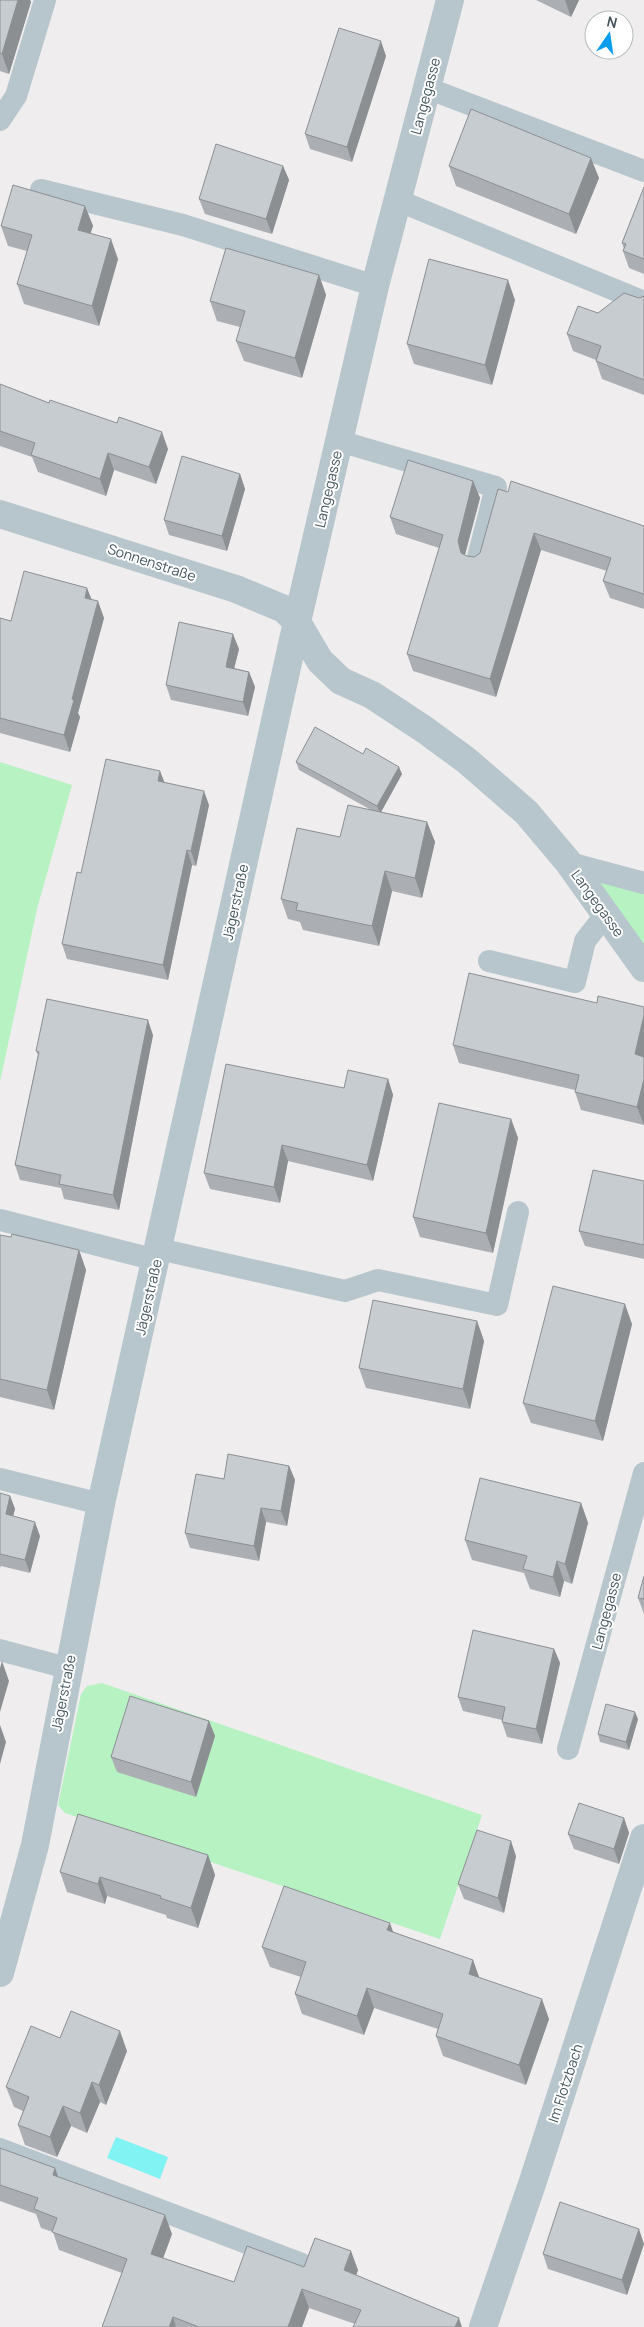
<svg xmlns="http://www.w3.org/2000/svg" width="644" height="2327" font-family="Manrope,sans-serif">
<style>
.green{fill:#b7f2c2}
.water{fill:#81f3f3}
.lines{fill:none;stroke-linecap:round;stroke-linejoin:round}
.lane{stroke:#b7c6cc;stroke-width:22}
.street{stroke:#b7c6cc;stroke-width:28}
.wall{fill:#abafb4}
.shaded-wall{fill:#8b8f92}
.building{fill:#c7ccd1;stroke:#8b8f92}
.labels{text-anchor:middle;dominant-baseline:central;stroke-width:4;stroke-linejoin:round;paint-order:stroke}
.street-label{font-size:14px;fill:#44565c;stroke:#fff}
</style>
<rect width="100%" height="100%" fill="#f0edee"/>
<path class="green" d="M0,762l72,23 -35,124 -37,173z
M596,877l48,13v57z
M102,1683l380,132 -42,124 -375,-126 -7,-8 23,-111 6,-8z"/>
<path class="water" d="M116,2137l52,20 -8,22 -53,-21z"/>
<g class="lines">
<path class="lane" d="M427,88l217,83
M0,120l16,-24 29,-96
M41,190l142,35 192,61
M397,200l247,102
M339,441l157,46 -19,74
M569,863l75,20
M489,961l86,21 10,-41 21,-27
M0,1220l156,40
M159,1249l186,42 33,-11 119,25 21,-93
M0,1479l101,25
M0,1650l67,18
M568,1749l76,-276
M0,2149l302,115"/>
<path class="street" d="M0,514l236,75 48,20 13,13 23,39 21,20 31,14 53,35 41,30 60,52 43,51 75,105
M0,1973l35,-128 66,-341 196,-882 78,-336 75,-286
M483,2327l50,-146 111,-343"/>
</g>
<path class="wall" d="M0,0h30l1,2 -22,72 -9,-3z
M536,0h43l-8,17z
M386,56l-34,106 -42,-13 -5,-15z
M283,166l6,14 -17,54 -67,-20 -6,-15z
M449,166l150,12 -23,56 -120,-48z
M644,187v87l-15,-6 -6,-17 1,-2 -2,-6z
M85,206l8,20 -3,7 28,26 -19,67 -75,-22 -7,-20 10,-33 -19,-5 -7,-20z
M319,275l7,20 -24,83 -58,-17 -8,-20 4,-14 -23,-6 -7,-20z
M644,296v99l-42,-16 -6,-18v-1l-23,-9 -6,-17 31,-21z
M515,300l-23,85 -78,-21 -7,-20z
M0,384l168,65 -12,35 -42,-14 -8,26 -68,-24 -6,-15 -32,-11z
M240,474l5,15 -18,62 -58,-16 -5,-15z
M473,481l7,17 -15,57 2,1 7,1 6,-4 28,-61 136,34v83l-34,-11 -7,-17 4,-10 -66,-21 -45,147 -83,-26 -6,-17 32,-106 -43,-14 -6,-17z
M92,600l12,18 -26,95 2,4 -10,35 -70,-19v-115l11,3z
M239,649l-5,19 15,4 6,15 -7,29 -77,-16 -5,-15z
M296,762l106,12 -21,38 46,10 8,20 -13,56 -30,-7 -13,55 -76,-16 -3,-8 -12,-3 -7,-20 59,-62 33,-26 -74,-41z
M165,783l44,22 -13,61 -4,-1 -24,115 -101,-21 -5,-15 19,-71z
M597,1003l47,4v118l-63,-15 -6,-18v-2l-116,-27 -6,-18z
M153,1035l-34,175 -55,-11 -3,-11 -41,-8 -5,-15 23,-110 -2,-4z
M388,1079l5,16 -20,86 -85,-20 -8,42 -70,-14 -6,-16 140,-85z
M511,1119l7,19 -25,115 -73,-16 -7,-20z
M644,1181v78l-59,-13 -6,-15z
M0,1235l79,15 7,20 -32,140 -54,-13z
M477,1321l7,20 -14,68 -104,-21 -7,-20z
M632,1324l-29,117 -72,-18 -8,-20z
M289,1466l6,14 -8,46 -21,-4 -7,39 -69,-13 -5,-15 39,-54z
M0,1493l10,3 5,13 -2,8 27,19 -10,37 -29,-7 -1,2z
M581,1503l7,20 -16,61 -8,-3 -4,16 -30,-8 -6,-16 -52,-13 -7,-20z
M644,1576v38l-6,-16z
M554,1649l6,14 -18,81 -35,-7 -5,-15v-2l-39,-9 -5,-14z
M638,1719l-9,31 -29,-8 -2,-8z
M209,1721l6,15 -19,61 -79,-25 -6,-15z
M624,1818l5,15 -10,31 -45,-15 -6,-15z
M208,1855l7,20 -17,53 -31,-10 -1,-3 -59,-19 -2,8 -38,-12 -7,-20z
M516,1856l-12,57 -40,-14 -6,-15z
M393,1933l80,27 6,17 70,42 -23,66 -83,-29 -7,-20 2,-7 -64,-21 -10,27 -62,-21 -7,-20 6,-17 -31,-10 -8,-20z
M60,2038l67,13 -21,54 -6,-3 -13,31 -16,-7 -14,31 -32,-12 -7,-20 5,-14 -9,-4 -8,-20z
M0,2148l172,86 -9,24 71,24 70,-15 54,3 -2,5 103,43 -104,6 -46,-16 -7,19h-200l20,-54 -63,-23 -6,-18 -12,-4 -5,-14 -36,-13z
M644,2243l-17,52 -79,-26 -5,-15z"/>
<path class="shaded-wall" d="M18,0h12l1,2 -22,72 -7,-20z
M565,0h14l-8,17z
M381,41l5,15 -34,106 -5,-15z
M591,158l8,20 -23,56 -7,-20z
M283,166l6,14 -17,54 -6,-15z
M85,206l8,20 -8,24 -7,-20z
M111,239l7,20 -19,67 -7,-20z
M319,275l7,20 -24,83 -7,-20z
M508,280l7,20 -23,85 -7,-20z
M162,432l6,17 -12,35 -7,-17z
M108,453l6,17 -8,26 -6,-17z
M240,474l5,15 -18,62 -5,-15z
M473,481l7,17 -16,60 -3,-5 -3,-12z
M534,533l7,17 -45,147 -6,-18z
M87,588l7,17 -9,-7z
M98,601l6,17 -26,95 2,4 -10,35 -6,-17 8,-36z
M233,634l6,15 -8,32 -5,-14z
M249,672l6,15 -7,29 -5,-14z
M399,767l3,7 -22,40 -3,-8z
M160,771l6,15 -8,-5z
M204,791l5,14 -13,61 -5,-15z
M427,822l8,20 -13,56 -7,-20z
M187,850l5,15 -24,115 -5,-15z
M385,871l7,20 -13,55 -7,-20z
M644,1015v45l-9,-6z
M148,1020l5,15 -34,175 -6,-15z
M388,1079l5,16 -20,86 -6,-16z
M644,1079v46l-7,-18z
M511,1119l7,19 -25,115 -7,-20z
M282,1145l6,16 -8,42 -6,-16z
M79,1250l7,20 -32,140 -7,-20z
M625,1304l7,20 -29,117 -8,-20z
M477,1321l7,20 -14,68 -7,-20z
M289,1466l6,14 -8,46 -6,-15z
M10,1496l5,13 -5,18 -4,-13z
M581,1503l7,20 -16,61 -7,-20z
M261,1508l5,14 -7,39 -5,-15z
M35,1522l5,14 -10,37 -5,-13z
M557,1561l7,20 -4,16 -7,-20z
M554,1649l6,14 -18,81 -6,-15z
M2,1661l7,20 -9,31v-44z
M635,1712l3,7 -9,31 -3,-8z
M209,1721l6,15 -19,61 -5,-15z
M0,1725l6,17 -6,22z
M624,1818l5,15 -10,31 -5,-15z
M511,1841l5,15 -12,57 -6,-15z
M208,1855l7,20 -17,53 -7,-20z
M100,1877l7,19 -2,8 -7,-20z
M390,1923l7,20 -10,-13z
M473,1960l7,20 -11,-6z
M367,1988l7,20 -10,27 -7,-19z
M542,1999l7,20 -23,66 -7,-20z
M120,2031l7,20 -21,54 -7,-20z
M92,2082l8,20 -13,31 -7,-20z
M63,2106l8,20 -14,31 -7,-20z
M55,2168l7,19 -9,-12z
M165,2215l7,19 -14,38 -7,-18z
M639,2229l5,15 -17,51 -5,-15z
M351,2251l7,19 -7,19 -7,-19z
M302,2289l7,19 -7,19h-14z
M173,2317l3,10h-7z
M459,2318l3,9h-7z"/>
<path class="building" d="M0,0h18l-16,54 -2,-1z
M339,28l42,13 -34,106 -42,-13z
M471,109l120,49 -22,56 -120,-48z
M216,144l67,22 -17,53 -67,-20z
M13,185l72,21 -7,24 33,9 -19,67 -75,-22 15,-49 -31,-9z
M644,187v72l-21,-8 3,-7 -4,-1z
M226,248l93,27 -24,83 -59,-17 9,-30 -35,-10z
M429,259l79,21 -23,85 -78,-21z
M624,293l15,5 5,-2v84l-48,-19 5,-15 -34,-12 11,-28 20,7z
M0,384l49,19 1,-3 67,23 2,-6 43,15 -13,35 -41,-14 -8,26 -69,-24 4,-12 -35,-12z
M182,456l58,18 -18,62 -58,-16z
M408,460l65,21 -15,60 3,12 6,3 7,1 6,-4 18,-64 10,3 3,-11 133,45v68l-41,-13 8,-23 -77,-25 -44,146 -83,-25 36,-119 -53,-18z
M24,571l63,17 -2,10 13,3 -26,98 2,1 -10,35 -64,-17v-100l11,3z
M179,622l54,12 -7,33 23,5 -6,30 -77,-17z
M315,727l48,27 3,-6 33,19 -22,39 -81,-44z
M106,759l54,12 -2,10 46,10 -13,60 -4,-1 -24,115 -101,-21 15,-72 4,1z
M348,805l79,17 -12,56 -30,-7 -13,55 -76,-16 2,-7 -17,-4 16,-71 43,9z
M469,973l128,30 1,-7 46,11v8l-9,39 9,3v22l-7,28 -62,-15 4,-17 -126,-30z
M47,999l101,21 -35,175 -54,-11 2,-9 -46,-10 24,-113 -3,-1z
M226,1064l118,24 4,-18 40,9 -21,86 -85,-20 -8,42 -70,-14z
M439,1103l72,16 -25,114 -73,-16z
M593,1170l51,11v64l-65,-14z
M12,1234l67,16 -32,140 -47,-11v-144l11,2z
M553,1286l72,18 -30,117 -72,-18z
M373,1300l104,21 -14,68 -104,-21z
M228,1454l61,12 -8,45 -20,-3 -7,38 -69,-13 11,-59 28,5z
M480,1478l101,25 -16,61 -8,-3 -4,16 -30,-8 4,-13 -62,-16z
M0,1493l10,3 -4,18 29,8 -10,38 -25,-6z
M644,1576v23l-6,-1z
M473,1630l81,19 -18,80 -34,-7 3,-15 -47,-10z
M130,1696l79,25 -18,61 -80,-25z
M606,1704l29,8 -9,30 -28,-8z
M579,1803l45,15 -10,31 -46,-15z
M78,1814l130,41 -17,53 -31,-10 1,-2 -61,-19 -2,7 -38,-12z
M477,1830l34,11 -13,57 -40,-14z
M284,1886l106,37 -3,7 86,30 -4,14 73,25 -23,66 -83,-29 7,-22 -76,-26 -10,28 -62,-22 11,-32 -44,-15z
M71,2011l49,20 -21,54 -7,-3 -12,31 -17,-7 -13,31 -32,-12 11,-28 -23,-10 25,-61 29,12z
M0,2148l55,20 -2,7 112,40 -14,39 83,28 13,-36 57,21 11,-29 36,13 -7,19 115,48 -4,9h-102l8,-17 -59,-21 -14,38h-89l-26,-10 -4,10h-67l25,-68 -75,-27 5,-14 -23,-9 4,-11 -38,-13z
M560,2202l79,27 -17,51 -79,-26z"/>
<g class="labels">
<g class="street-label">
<text transform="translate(425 96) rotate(-75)">Langegasse</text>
<text transform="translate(328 489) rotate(-77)">Langegasse</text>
<text transform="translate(152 562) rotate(18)">Sonnenstraße</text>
<text transform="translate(235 902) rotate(-78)">Jägerstraße</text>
<text transform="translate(598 903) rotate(54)">Langegasse</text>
<text transform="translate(148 1297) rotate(-77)">Jägerstraße</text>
<text transform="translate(606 1611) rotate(-75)">Langegasse</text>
<text transform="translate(63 1693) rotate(-79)">Jägerstraße</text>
<text transform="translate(565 2083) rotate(-72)">Im Flotzbach</text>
</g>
</g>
<g transform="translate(609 35) rotate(13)"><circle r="24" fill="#ffffff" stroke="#b4bbbe"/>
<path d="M0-4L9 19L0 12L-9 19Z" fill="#0a9dee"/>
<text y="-8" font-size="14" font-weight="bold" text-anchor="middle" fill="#44565c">N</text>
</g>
</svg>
